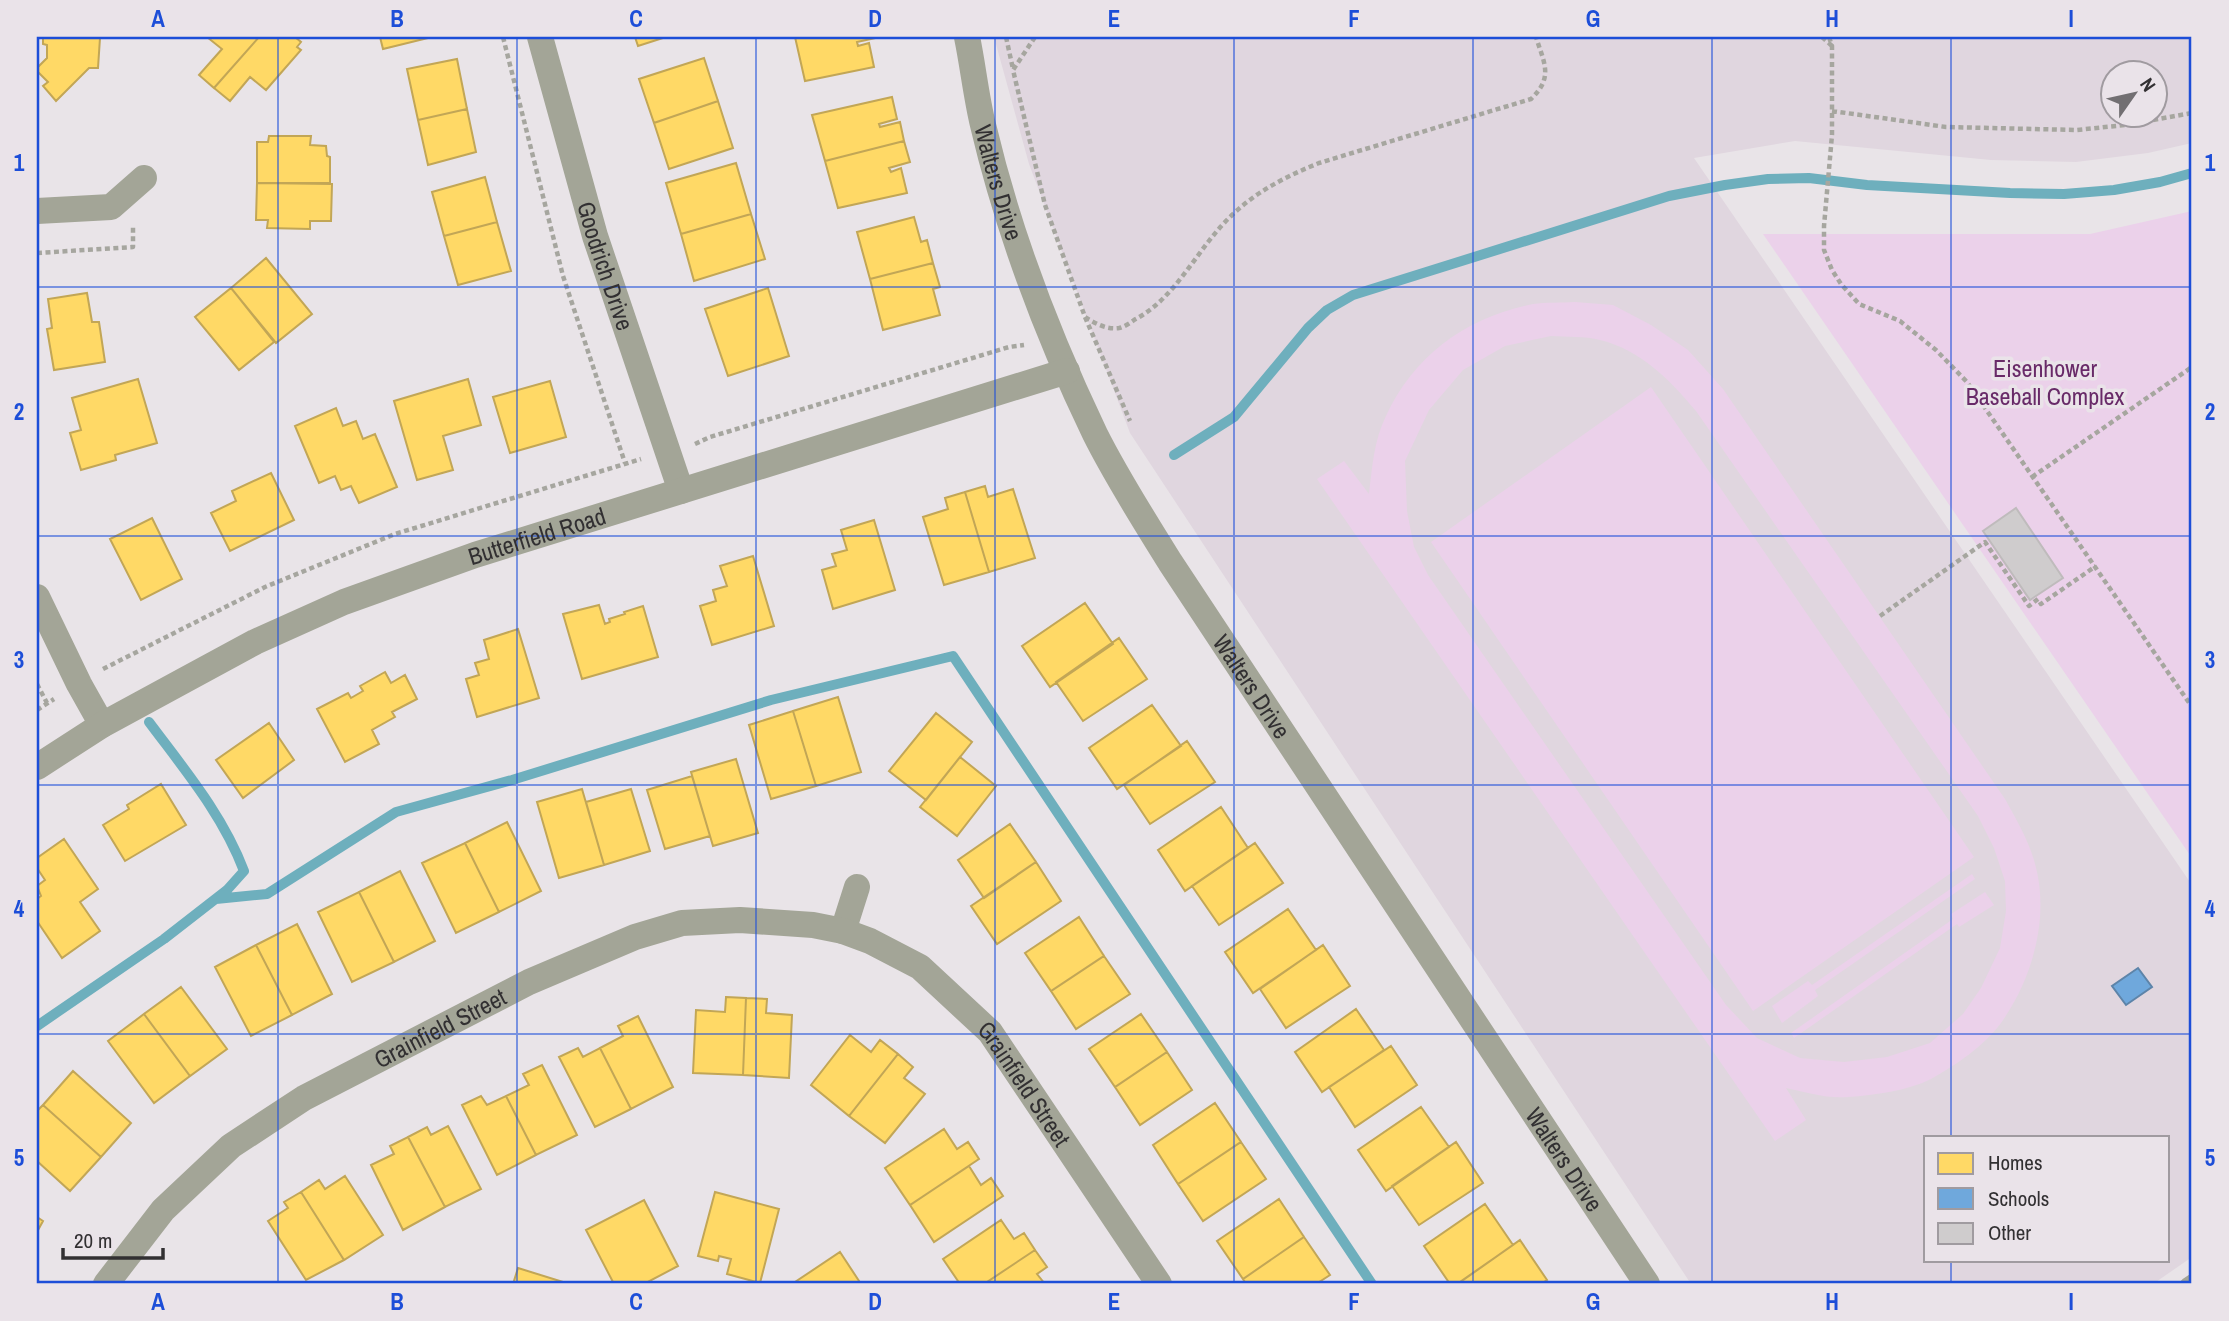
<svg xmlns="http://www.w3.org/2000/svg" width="2229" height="1321" font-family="'Archivo Narrow',sans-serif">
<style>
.built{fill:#e0d6df;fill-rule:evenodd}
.green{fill:#ebd1ea;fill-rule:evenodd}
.homes{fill:#ffd966;stroke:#c2a656;stroke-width:2}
.schools{fill:#6fa8dc;stroke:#5d84a9;stroke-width:2}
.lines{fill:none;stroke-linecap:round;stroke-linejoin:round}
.stream{stroke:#6eafbd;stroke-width:10}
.building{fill:#cfcccd;stroke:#bfbbbc;stroke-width:2}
.path{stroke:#a6a69f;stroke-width:4.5;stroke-dasharray:5 3.5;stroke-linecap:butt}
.lane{stroke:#a3a597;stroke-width:12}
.street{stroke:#a3a597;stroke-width:26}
.grid{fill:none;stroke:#1d4ed8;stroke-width:2;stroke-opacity:0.55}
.labels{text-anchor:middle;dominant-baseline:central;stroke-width:7;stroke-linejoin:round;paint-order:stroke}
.street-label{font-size:24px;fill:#323032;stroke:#eae3e9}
.park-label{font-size:24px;fill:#682a68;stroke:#eae3e9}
.neatline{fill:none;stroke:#1d4ed8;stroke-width:2.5}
.grid-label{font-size:23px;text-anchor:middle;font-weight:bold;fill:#1d4ed8}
</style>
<rect width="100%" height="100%" fill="#e9e4e8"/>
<path class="built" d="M994,37h1198v106l-44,10 -72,9 -85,-2 -196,-19 -101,17 498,727v372l-39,27h-462l-561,-851 -101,-269zM2114,74h42v42h-42zM1926,1137h242v123h-242z"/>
<path class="green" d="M2192,211v647l-429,-624h327z
M1575,302l38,3 38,20 37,25 35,39 282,410c14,25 28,49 33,78 9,50 -8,105 -37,146 -17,23 -45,42 -70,56 -24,12 -56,16 -83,18 -21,2 -42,-5 -62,-9l20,32 -31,21 -458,-662 27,-18 25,33c3,-26 5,-54 17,-78 28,-61 81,-99 147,-112 13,-2 28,-1 42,-2zM1551,336c16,1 34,0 49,4 41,10 70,40 96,71l282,405 16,32 11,33 1,30 -6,37 -19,40 -18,26 -33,29 -43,14 -43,5 -44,-4 -43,-20 -31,-33 -298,-430 -14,-28 -7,-36 -2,-50 24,-51 34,-40 42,-24z
M1651,387l323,470 -221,154 -322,-469z
M1972,874l3,5 -160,111 3,6 -36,27 -10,-17 36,-25 4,4z
M1985,892l9,13 -35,22 -2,-3 -163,114 -3,-5 162,-114 -2,-5z"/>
<path class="homes" d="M43,37h66l-9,1 -2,30h-9l-33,33 -13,-15 5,-4 -11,-11v-3l10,-10v-13l-4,-1z
M207,37h52l-45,51 -15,-13 23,-26z
M259,37h36l6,5 -4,5 4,3 -35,40 -16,-13 -20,24 -16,-13z
M380,37h52l-49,12z
M635,37h31l-28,9z
M795,37h85l-23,5 1,4 11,-3 5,24 -69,14z
M704,58l14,43 -64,22 -15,-44z
M457,59l10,50 -49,11 -11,-51z
M892,97l5,22 -18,5 1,3 20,-5 4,19 -79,20 -13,-46z
M718,101l15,47 -64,21 -15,-46z
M467,109l9,43 -48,13 -10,-45z
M269,136h42l-1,9 16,1 1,10 3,1v26h-73v-41h11z
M904,141l6,21 -21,6 2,4 10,-4 6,25 -69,15 -13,-47z
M736,163l15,51 -70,20 -15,-51z
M485,177l12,45 -53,14 -12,-44z
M257,183l75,1 -1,37h-21v8l-43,-1 1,-8h-12z
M751,214l14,45 -71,22 -13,-47z
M914,217l7,25 6,-2 6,23 -63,16 -13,-47z
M497,222l14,49 -53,14 -14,-49z
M266,258l46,56 -36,29 -45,-55z
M933,263l7,24 -7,2 7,26 -57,15 -13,-51z
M231,288l43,54 -35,28 -44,-53z
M768,288l21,68 -61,20 -23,-67z
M87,293l5,29h7l6,40 -51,8 -7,-41 5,-1 -4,-29z
M138,379l19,64 -42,12 1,5 -35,10 -11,-37 11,-3 -9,-32z
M468,379l13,46 -38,11 10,34 -36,10 -23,-79z
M550,381l16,56 -56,16 -17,-56z
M336,408l7,18 13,-5 7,18 12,-5 22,53 -38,16 -8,-17 -10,4 -6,-14 -16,7 -24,-57z
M271,473l23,47 -64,31 -19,-38 25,-12 -4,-10z
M985,486l3,11 25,-8 22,69 -46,14 -24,-80z
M965,492l24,80 -45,13 -21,-68 25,-8 -3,-11z
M152,518l30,61 -41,21 -31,-61z
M874,520l21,70 -62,19 -11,-39 14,-4 -4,-12 15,-4 -6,-20z
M753,556l21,70 -62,19 -12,-39 16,-5 -3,-11 14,-4 -7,-20z
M1085,603l28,41 -63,43 -28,-41z
M599,605l6,19 5,-2 -1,-3 16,-5 -1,-2 19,-6 15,51 -76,22 -19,-65z
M518,629l21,69 -62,19 -11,-38 13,-4 -4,-12 14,-4 -5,-19z
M1119,638l28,41 -64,42 -27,-39z
M385,672l6,11 14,-8 12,24 -25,13 3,5 -23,13 7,14 -34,18 -28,-53 31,-16 3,5 12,-7 -3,-5z
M838,697l23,75 -45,14 -23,-75z
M1152,705l29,41 -64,43 -28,-41z
M793,711l23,75 -45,13 -22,-74z
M936,713l36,29 -46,58 -37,-29z
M269,723l25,37 -51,38 -27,-38z
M1187,741l28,41 -65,42 -26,-39z
M960,757l36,29 -39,50 -37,-29z
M736,759l22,74 -45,13 -22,-74z
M692,776l18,60 -45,13 -18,-59z
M161,784l25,41 -61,36 -22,-36 26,-16 -2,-4z
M582,789l22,76 -45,13 -22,-76z
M631,789l19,62 -46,14 -18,-63z
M1221,807l27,41 -63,43 -27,-41z
M507,822l34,69 -42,21 -34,-69z
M1010,824l26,38 -52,36 -26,-38z
M64,839l34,50 -18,13 20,29 -38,27 -25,-37v-22l4,-3 -4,-10 8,-6 -8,-12v-10z
M465,843l34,69 -43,21 -34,-70z
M1255,843l28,40 -64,42 -27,-39z
M1036,862l25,39 -64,43 -26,-38z
M400,871l35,70 -41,21 -35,-70z
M359,892l35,70 -42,20 -34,-70z
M1288,909l28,41 -63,43 -28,-41z
M1079,917l25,39 -53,35 -26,-38z
M297,924l35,70 -40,21 -36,-70z
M256,945l36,70 -41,21 -36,-69z
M1323,945l27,41 -64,42 -26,-39z
M1104,956l26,38 -54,35 -25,-38z
M181,987l46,62 -37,27 -46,-62z
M726,997l20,1 -3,77 -50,-2 3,-63 29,2z
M746,998l21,1 -1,14 26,2 -3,63 -46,-3z
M1356,1009l28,41 -62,42 -27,-40z
M144,1014l46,62 -36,27 -46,-62z
M1141,1014l26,38 -52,35 -26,-38z
M638,1016l35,71 -42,22 -31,-61 23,-12 -5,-10z
M850,1035l21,17 9,-12 18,14 -49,62 -38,-31z
M1391,1046l26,39 -62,42 -26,-40z
M578,1048l5,9 17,-9 31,61 -36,18 -36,-70z
M1167,1052l25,38 -52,35 -25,-38z
M898,1054l15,13 -9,11 21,16 -40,49 -36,-27z
M542,1065l35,70 -41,20 -30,-59 23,-11 -6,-11z
M73,1071l58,52 -30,34 -58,-52z
M481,1096l6,9 19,-9 30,59 -39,20 -35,-70z
M1215,1103l26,39 -63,42 -25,-39z
M43,1105l58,52 -31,34 -33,-30v-50z
M1421,1107l28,40 -63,44 -28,-41z
M448,1126l33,63 -36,18 -37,-70 19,-10 4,8z
M944,1129l13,20 11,-7 11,17 -69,46 -25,-37z
M408,1137l37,70 -42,23 -32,-65 23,-11 -4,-8z
M1241,1142l25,37 -63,42 -25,-37z
M1456,1142l27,41 -64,42 -27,-39z
M969,1166l12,19 10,-7 12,18 -69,46 -24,-37z
M345,1176l38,59 -39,25 -43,-68 18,-12 6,9z
M301,1192l43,68 -38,20 -38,-59 20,-13 -4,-6z
M715,1192l64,17 -19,74 -33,-9 4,-15 -12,-3 -1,5 -20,-5z
M1279,1199l25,38 -61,42 -26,-38z
M644,1200l34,66 -34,18h-30l-28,-54z
M1485,1204l28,41 -56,39h-7l-26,-38z
M37,1217l6,4 -6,11z
M1001,1220l13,19 10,-6 11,17 -51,34h-24l-17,-25z
M1304,1237l26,38 -14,9h-70l-3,-5z
M1520,1240l27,40 -6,4h-81l-1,-1z
M1035,1250l12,17 -10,7 8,10h-61z
M840,1252l21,32h-69z
M518,1268l45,14 7,2h-57z"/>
<path class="schools" d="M2138,968l14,19 -26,18 -14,-19z"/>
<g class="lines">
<path class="stream" d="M1174,455l60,-38 74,-89 19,-18 26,-15 316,-99 56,-11 43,-6 41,-1 58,7 143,8 54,1 50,-4 46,-8 32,-9
M216,899l51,-5 129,-82 116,-32 259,-80 182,-44 419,628
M37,1026l127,-87 63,-49 17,-19c-21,-56 -60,-102 -95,-149"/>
</g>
<path class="building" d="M2016,508l47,70 -33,22 -47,-69z"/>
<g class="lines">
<path class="path" d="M503,37l60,239 62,187
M1006,37l7,32
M1035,37l-22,33 32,135 40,112c9,6 22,13 34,11 5,-1 11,-5 15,-8 43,-22 63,-72 98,-105 25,-24 55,-39 87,-52l212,-64c23,-22 13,-36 5,-62
M1822,37l10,9
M1829,37l3,9v89l-8,91v24l8,20 9,14 18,20 41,17 36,29 31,32 225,325
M1832,111l114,16 131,3 48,-5 67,-12
M37,253l96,-6v-21
M1085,317l45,104
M695,444l15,-7 299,-90 15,-2
M2032,477l160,-110
M1880,616l105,-74 44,64 9,-7 3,5 55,-38
M103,669l162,-82 130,-53 246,-75
M37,684l10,19
M37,710l17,-11"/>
<path class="lane" d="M2186,1284l6,-4"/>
<g class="street">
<path id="s1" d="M540,37l55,199 86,255"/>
<path id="s2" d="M967,37c6,29 9,59 16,88 25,106 65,211 112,309 22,44 49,86 75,128l477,722"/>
<path d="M37,211l74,-4 33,-29"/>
<path d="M37,597l42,87 23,41"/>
<path id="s3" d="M37,767l65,-42 81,-44 72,-39 89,-40 131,-47 592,-184"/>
<path d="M843,931l14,-44"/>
<path id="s4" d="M106,1284l57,-74 68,-64 73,-48 225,-116 106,-45 47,-14 58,-3 73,5 30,6 27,10 50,26 70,65 169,252"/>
</g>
</g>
<path class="grid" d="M278,37v1247M517,37v1247M756,37v1247M995,37v1247M1234,37v1247M1473,37v1247M1712,37v1247M1951,37v1100M37,287h2155M37,536h2155M37,785h2155M37,1034h2155M1951,1260v24"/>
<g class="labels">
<g class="street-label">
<text stroke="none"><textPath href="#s2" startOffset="149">Walters Drive</textPath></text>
<text stroke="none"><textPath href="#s1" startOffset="238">Goodrich Drive</textPath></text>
<text stroke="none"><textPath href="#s3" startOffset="553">Butterfield Road</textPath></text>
<text stroke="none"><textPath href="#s2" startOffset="716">Walters Drive</textPath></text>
<text stroke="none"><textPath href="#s4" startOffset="427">Grainfield Street</textPath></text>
<text stroke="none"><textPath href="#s4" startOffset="1096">Grainfield Street</textPath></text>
<text stroke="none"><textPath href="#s2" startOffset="1283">Walters Drive</textPath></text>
</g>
<g class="park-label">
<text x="2045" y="368">Eisenhower<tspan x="2045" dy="28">Baseball Complex</tspan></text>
</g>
</g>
<rect width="2229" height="1321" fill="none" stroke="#eae3e9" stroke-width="77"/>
<rect x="1924" y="1136" width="245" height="126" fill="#eae3e9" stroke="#a09ba0" stroke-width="2"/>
<rect x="1938" y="1153" width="35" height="21" fill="#ffd966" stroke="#a09ba0" stroke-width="2"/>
<text x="1988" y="1170" font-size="21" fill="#323032">Homes</text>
<rect x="1938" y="1188" width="35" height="21" fill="#6fa8dc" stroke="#a09ba0" stroke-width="2"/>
<text x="1988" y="1206" font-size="21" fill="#323032">Schools</text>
<rect x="1938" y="1223" width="35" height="21" fill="#cfcccd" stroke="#a09ba0" stroke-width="2"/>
<text x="1988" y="1240" font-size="21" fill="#323032">Other</text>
<g transform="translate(2134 94) rotate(56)"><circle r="33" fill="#eae3e9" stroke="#a09ba0" stroke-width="2"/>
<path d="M0-5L12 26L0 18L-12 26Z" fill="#726f72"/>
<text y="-10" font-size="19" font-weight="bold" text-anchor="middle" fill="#323032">N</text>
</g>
<path d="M63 1248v10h100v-10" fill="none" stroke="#323032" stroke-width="3.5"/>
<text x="74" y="1248" font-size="21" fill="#323032" stroke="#eae3e9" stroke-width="5" paint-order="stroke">20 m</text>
<rect x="38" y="38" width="2152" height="1244" class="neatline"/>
<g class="grid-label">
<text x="158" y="27">A</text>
<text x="397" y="27">B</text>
<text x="636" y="27">C</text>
<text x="875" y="27">D</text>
<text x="1114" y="27">E</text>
<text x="1354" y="27">F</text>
<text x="1593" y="27">G</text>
<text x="1832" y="27">H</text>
<text x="2071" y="27">I</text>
<text x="19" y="171">1</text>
<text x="2210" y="171">1</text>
<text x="19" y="420">2</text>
<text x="2210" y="420">2</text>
<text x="19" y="668">3</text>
<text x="2210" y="668">3</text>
<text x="19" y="917">4</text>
<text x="2210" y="917">4</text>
<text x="19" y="1166">5</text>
<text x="2210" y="1166">5</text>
<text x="158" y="1310">A</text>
<text x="397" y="1310">B</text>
<text x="636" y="1310">C</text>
<text x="875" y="1310">D</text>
<text x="1114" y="1310">E</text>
<text x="1354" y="1310">F</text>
<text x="1593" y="1310">G</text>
<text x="1832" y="1310">H</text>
<text x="2071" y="1310">I</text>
</g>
</svg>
